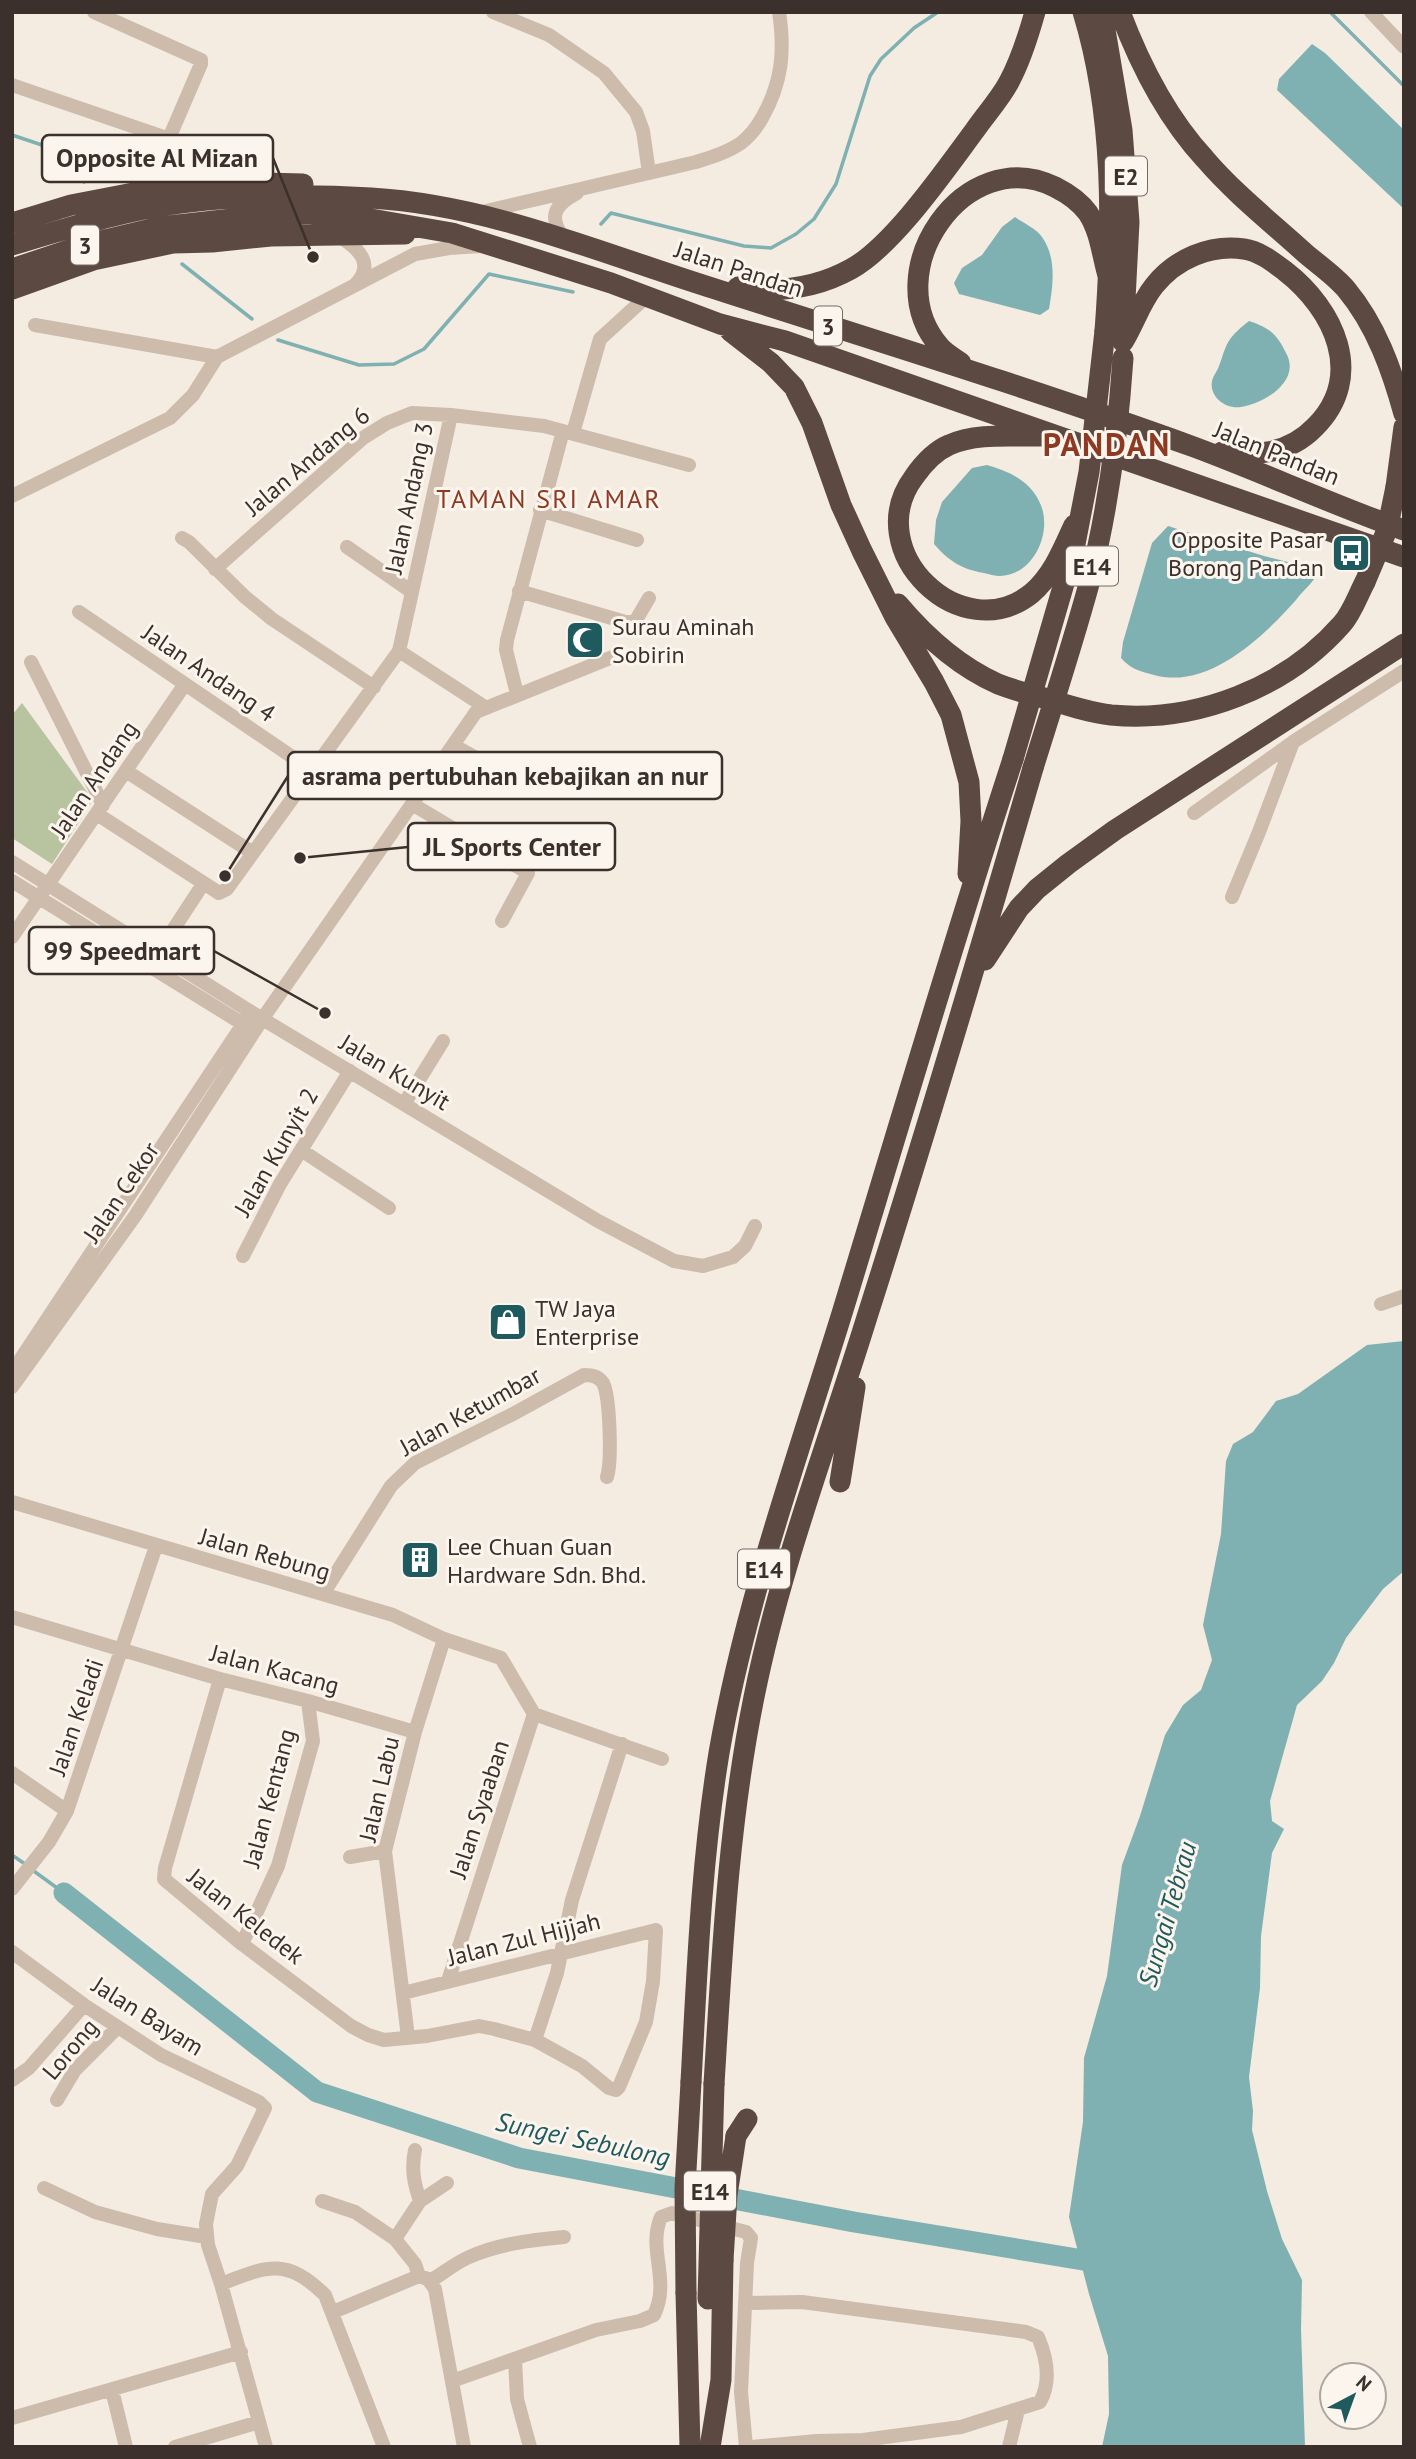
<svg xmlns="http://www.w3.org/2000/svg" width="1416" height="2459" font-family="'PT Sans',sans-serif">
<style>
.green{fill:#b8c4a0}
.water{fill:#7fb0b2}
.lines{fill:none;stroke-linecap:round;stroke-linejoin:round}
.stream{stroke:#7fb0b2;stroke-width:3.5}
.river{stroke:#7fb0b2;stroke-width:21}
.minor{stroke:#cdbbac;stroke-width:14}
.highway{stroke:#5c4a42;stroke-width:21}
.highway-bridge{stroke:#5c4a42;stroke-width:21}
.labels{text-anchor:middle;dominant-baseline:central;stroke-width:6;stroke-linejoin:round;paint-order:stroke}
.shield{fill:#fbf5ee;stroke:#756b66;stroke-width:2}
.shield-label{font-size:23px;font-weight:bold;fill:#3b302b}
.street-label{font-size:24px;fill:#3b302b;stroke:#fbf5ee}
.poi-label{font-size:24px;fill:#3b302b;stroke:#fbf5ee;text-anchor:start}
.neighbourhood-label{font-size:26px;letter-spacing:2px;fill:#8c3b22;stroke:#fbf5ee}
.water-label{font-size:26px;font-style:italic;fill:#1f5a5e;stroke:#fbf5ee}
.district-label{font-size:32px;font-weight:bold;letter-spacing:2px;fill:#8c3b22;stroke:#fbf5ee}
.leader{fill:none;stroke:#3b302b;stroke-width:2.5}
.callout-dot{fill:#3b302b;stroke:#fbf5ee;stroke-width:2.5}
.callout{fill:#fbf5ee;stroke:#3b302b;stroke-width:2.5}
.callout-label{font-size:26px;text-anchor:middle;font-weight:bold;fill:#3b302b}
</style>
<rect width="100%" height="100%" fill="#f4ebe1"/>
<path class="green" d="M22,703l71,97 -41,64 -40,-26v-123z"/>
<path class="water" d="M1312,44l13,9 79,77v79l-127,-119 2,-11z
M1015,217c8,6 22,12 27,20 15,21 11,49 7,72l-9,6 -81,-21 -5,-11 8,-15 20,-13 20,-28z
M1249,321c21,7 28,13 38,34 13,26 -23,49 -46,52 -19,3 -37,-16 -26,-33 5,-8 6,-15 10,-25 4,-12 14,-20 24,-28z
M987,465c21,6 42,15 52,36 15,28 -4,74 -39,75 -5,0 -11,-2 -16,-3 -23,-4 -35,-12 -50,-29l2,-24 6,-18 30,-34z
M1168,526l96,30 55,14c-5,13 -15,19 -23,30 -33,37 -88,90 -142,75 -15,-4 -23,-6 -33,-17l2,-16 29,-99z
M1404,1341v230l-21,18 -37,49 -12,25 -12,18 -25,24 -27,96 2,20 12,8 -12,24 -11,83 -1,52 -11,89 4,34 -1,19 15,61 15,48 20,41 -1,49 4,118h-203l7,-33 -1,-58 -19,-62 -20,-77 14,-95 1,-64 23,-82 15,-111 18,-49 25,-81 18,-30 18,-15 11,-30 -9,-35 18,-91 5,-73 7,-17 20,-12 23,-31 22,-7 69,-49z"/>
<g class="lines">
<path class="stream" d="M1330,12l74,74
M12,135l39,13 33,34
M601,224l10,-11 133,33 27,2 25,-14 18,-15 22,-35 34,-108 11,-17 33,-31 24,-16
M182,264l70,55
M278,340l81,25 35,-1 30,-15 65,-75 84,18
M12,1855l13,9
M31,1869l33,24"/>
<path class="river" d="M64,1893l253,199 202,66 335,64 253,42"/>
<path class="minor" d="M493,12l56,23 55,38 32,39 7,19 6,42
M1371,12l33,35
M12,85l152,52 6,-1 31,-72v-4l-107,-48
M482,212l214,-50c16,-5 32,-10 45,-19 9,-7 16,-16 21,-25 20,-35 23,-67 17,-106
M339,236c19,12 37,28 16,49
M564,239c-16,-22 -10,-34 13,-46
M35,325l182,32
M573,433l27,-94 46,-42
M12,496l158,-78 23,-23 24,-38 198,-103 34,-6 32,-2
M540,510l97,30
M182,538l7,4 56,55 27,22 102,68
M347,547l65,45
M215,569l148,-131 24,-15 25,-10 39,2 93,11 145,39
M519,591l110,32 7,-3 13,-22
M79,612l234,159
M399,651l86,56
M31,662l72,143
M517,694l-11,-44 1,-10 56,-209
M453,745l61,34
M126,771l127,82
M412,804l116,69 -26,48
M1194,813l99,-71 111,-71
M97,814l122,79 8,-4 172,-238 52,-236
M12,862l239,150 347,209 76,40 29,5 30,-9 12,-11 10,-20
M12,881l231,143
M1232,897l27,-65 34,-90
M12,937l173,-253
M158,953l45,-69
M404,1104l39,-63
M301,1150l88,58
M243,1256l37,-72 70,-113
M1381,1304l23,-8
M12,1372l239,-360
M12,1387l123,-171 128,-198 213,-306 139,-56
M12,1502l381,113 51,24 57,19 33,56 -86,267
M323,1594l68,-108 24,-23 96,-48 73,-40c8,0 14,1 19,8 7,13 9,79 4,94
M12,1617l208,62 88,22 107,31
M220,1679l-55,189 -1,11 78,65 109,82 17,9 16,5 43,-4 52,-10 15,3 41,11 47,26 27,22 7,2 3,-3 27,-65 7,-41 3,-51 -253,63
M534,1714l128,45
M12,1773l55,38
M350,1857l35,-6
M12,1889l37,-47 18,-31 89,-265
M242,1944l36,-78 35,-125 -5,-40
M12,1952l72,53 77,50 98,47 6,6 -28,58 -25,28 -6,30 2,21 13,39 45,163
M408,2037l-23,-186 30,-119 29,-93
M535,2040l22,-67 15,-73 50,-156
M12,2080l17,-12 55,-63
M57,2100l18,-30 43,-43
M415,2150c-4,19 -1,33 5,51
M44,2188l51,24 62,17 50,8
M322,2201l33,11 40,27
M419,2276l-4,-12 -20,-25 25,-38 27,-18
M430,2281c12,-7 24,-17 37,-23 30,-14 64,-18 97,-21
M221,2284c46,-18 65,-27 104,11l59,152
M746,2303l56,-1 224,30 12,5c9,21 13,45 2,65l-79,25 -98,13 -46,1 -65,6
M333,2312l86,-36 9,3 7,10 29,158
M515,2359l2,40 13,48
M452,2381l144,-51 44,-9 14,-6c17,-35 -7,-65 7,-98l11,-4 74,19 5,6 -4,25 -6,129 5,55
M112,2390l14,57
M12,2418l229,-66
M175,2447l84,-25
M1009,2447l9,-37"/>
<path class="highway" d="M1083,12c31,102 30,214 22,319
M1102,12l20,118 7,92 -6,116
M1120,12c20,53 47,106 85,147 30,35 67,64 101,95 13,11 29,22 40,35 30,36 46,81 58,125
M12,223l59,-18 83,-16 77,-7 72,2
M12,245c49,-15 98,-30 148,-39 69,-11 142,-12 211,-8 118,7 227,54 338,89 162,52 325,102 485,160 70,26 139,58 210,83
M12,269l72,-24 76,-18 72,-8 75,-5 64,5 81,14 159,50 109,41 65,17 619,216
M738,287c40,6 77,2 113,-18 42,-23 95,-100 124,-139 11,-16 25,-31 34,-48 12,-22 19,-45 26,-70
M12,289l81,-29 80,-17 39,-1 59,-6 134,-2
M730,331l41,32 23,24 18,36 29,82 21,46 33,66 39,65 17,33 18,67 2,39 -3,53
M1123,342c11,-18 18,-40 31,-56 21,-27 56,-42 90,-37 15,2 29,13 41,22 49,38 81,105 30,156 -25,26 -58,30 -93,25
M961,363c-7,-5 -16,-10 -21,-16 -65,-74 25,-205 115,-160 12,6 25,15 33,26 13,20 14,44 21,66
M1045,436c-30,1 -68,-4 -96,9 -14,6 -26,19 -35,32 -55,74 48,173 118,116 21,-18 31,-44 42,-68
M1396,487l8,-60
M898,604c27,32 62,63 100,80 15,6 31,10 46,14 22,7 44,14 67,17 85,8 175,-27 231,-91 10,-11 16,-29 23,-42
M985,960l34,-52 18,-19 31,-25 47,-34 289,-186
M840,1482l15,-95
M691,2082c6,-110 10,-220 28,-329 26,-151 79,-297 124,-443 56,-184 110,-368 170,-551
M714,2084c8,-129 14,-259 40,-387 26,-130 74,-254 113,-380 58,-182 113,-366 166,-549
M736,2136l11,-17
M686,2293l4,154
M710,2447l11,-67 2,-120"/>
<path class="highway-bridge" d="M1365,582l22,-52 9,-43
M1013,759l61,-210 15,-77 16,-141
M1033,768c19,-61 39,-122 56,-184 19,-74 29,-151 34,-226
M723,2260l4,-65 9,-59
M686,2293l-1,-105 6,-106
M708,2299l6,-215"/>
</g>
<defs>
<g id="bus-square" transform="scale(2.0125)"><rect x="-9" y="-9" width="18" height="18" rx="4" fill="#1f5a5e" stroke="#fbf5ee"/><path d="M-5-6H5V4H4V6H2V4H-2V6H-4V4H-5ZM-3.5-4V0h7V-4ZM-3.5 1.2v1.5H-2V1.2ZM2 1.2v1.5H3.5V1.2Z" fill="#fff"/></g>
<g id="mosque-square" transform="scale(2.0125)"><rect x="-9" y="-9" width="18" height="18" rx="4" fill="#1f5a5e" stroke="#fbf5ee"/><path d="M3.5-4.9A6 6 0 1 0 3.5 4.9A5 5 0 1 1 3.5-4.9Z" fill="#fff"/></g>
<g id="shop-square" transform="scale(2.0125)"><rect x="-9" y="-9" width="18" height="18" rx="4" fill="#1f5a5e" stroke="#fbf5ee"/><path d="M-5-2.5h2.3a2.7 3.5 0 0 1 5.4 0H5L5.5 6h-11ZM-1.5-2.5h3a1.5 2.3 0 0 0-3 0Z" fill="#fff"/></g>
<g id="building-square" transform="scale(2.0125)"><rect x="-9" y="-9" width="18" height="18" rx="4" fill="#1f5a5e" stroke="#fbf5ee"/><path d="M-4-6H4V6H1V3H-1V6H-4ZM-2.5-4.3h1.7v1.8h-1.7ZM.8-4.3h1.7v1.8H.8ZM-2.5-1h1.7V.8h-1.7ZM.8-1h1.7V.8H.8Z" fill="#fff"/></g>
</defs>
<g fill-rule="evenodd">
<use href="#bus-square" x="1351" y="553"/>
<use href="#mosque-square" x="585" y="640"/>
<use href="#shop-square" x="508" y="1322"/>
<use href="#building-square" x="420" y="1560"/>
</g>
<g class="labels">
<g class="shield">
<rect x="1105" y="156.5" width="42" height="39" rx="5"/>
<rect x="71" y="225.5" width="28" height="39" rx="5"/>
<rect x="814" y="306.5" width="28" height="39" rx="5"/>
<rect x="1066" y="546.5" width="52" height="39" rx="5"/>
<rect x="738" y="1549.5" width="52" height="39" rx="5"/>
<rect x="684" y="2171.5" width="52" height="39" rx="5"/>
</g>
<g class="shield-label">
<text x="1126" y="176">E2</text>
<text x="85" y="245">3</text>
<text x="828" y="326">3</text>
<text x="1092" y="566">E14</text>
<text x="764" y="1569">E14</text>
<text x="710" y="2191">E14</text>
</g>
<g class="street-label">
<text transform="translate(739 269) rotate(18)">Jalan Pandan</text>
<text transform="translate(1277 453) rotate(22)">Jalan Pandan</text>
<text transform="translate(307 461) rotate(-40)">Jalan Andang 6</text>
<text transform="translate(409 498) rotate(-78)">Jalan Andang 3</text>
<text transform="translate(209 673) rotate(34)">Jalan Andang 4</text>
<text transform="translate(94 779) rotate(-56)">Jalan Andang</text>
<text transform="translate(395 1072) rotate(31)">Jalan Kunyit</text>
<text transform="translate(276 1152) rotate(-60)">Jalan Kunyit 2</text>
<text transform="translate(121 1192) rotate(-56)">Jalan Cekor</text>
<text transform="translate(470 1411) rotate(-29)">Jalan Ketumbar</text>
<text transform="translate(265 1554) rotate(16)">Jalan Rebung</text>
<text transform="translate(275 1669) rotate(15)">Jalan Kacang</text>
<text transform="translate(76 1717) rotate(-71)">Jalan Keladi</text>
<text transform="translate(379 1789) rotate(-77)">Jalan Labu</text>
<text transform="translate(269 1798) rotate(-75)">Jalan Kentang</text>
<text transform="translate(479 1809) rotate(-72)">Jalan Syaaban</text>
<text transform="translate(246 1916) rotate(38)">Jalan Keledek</text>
<text transform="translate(524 1939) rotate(-14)">Jalan Zul Hijjah</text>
<text transform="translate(148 2016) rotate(32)">Jalan Bayam</text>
<text transform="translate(70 2049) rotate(-50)">Lorong</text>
</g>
<g class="poi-label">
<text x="1324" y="539" text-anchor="end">Opposite Pasar<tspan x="1324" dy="28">Borong Pandan</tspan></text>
<text x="612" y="626">Surau Aminah<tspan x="612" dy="28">Sobirin</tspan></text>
<text x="535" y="1308">TW Jaya<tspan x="535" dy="28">Enterprise</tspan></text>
<text x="447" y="1546">Lee Chuan Guan<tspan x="447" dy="28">Hardware Sdn. Bhd.</tspan></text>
</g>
<g class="neighbourhood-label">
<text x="549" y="498">TAMAN SRI AMAR</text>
</g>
<g class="water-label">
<text transform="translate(1167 1914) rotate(-74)">Sungai Tebrau</text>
<text transform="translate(583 2139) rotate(12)">Sungei Sebulong</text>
</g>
<g class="district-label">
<text x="1107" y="444">PANDAN</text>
</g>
</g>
<path class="leader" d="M313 257L273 158M225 876L288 776M300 858L408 847M325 1013L214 951"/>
<g class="callout-dot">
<circle cx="313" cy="257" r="7"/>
<circle cx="225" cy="876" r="7"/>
<circle cx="300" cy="858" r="7"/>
<circle cx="325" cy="1013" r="7"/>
</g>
<g class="callout">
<rect x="42" y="135" width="231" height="47" rx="7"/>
<rect x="288" y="752" width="434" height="47" rx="7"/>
<rect x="408" y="823" width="207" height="47" rx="7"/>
<rect x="29" y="927" width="185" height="47" rx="7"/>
</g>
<g class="callout-label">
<text x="157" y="167">Opposite Al Mizan</text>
<text x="505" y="785">asrama pertubuhan kebajikan an nur</text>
<text x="512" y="856">JL Sports Center</text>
<text x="122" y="960">99 Speedmart</text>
</g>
<rect width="1416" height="2459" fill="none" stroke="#3b302b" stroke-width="28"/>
<g transform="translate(1353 2396) rotate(41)"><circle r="33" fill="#fbf5ee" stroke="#aea6a0" stroke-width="2"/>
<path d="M0-5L12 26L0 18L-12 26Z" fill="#1f5a5e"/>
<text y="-10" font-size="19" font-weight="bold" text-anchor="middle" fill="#3b302b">N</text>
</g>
</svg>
